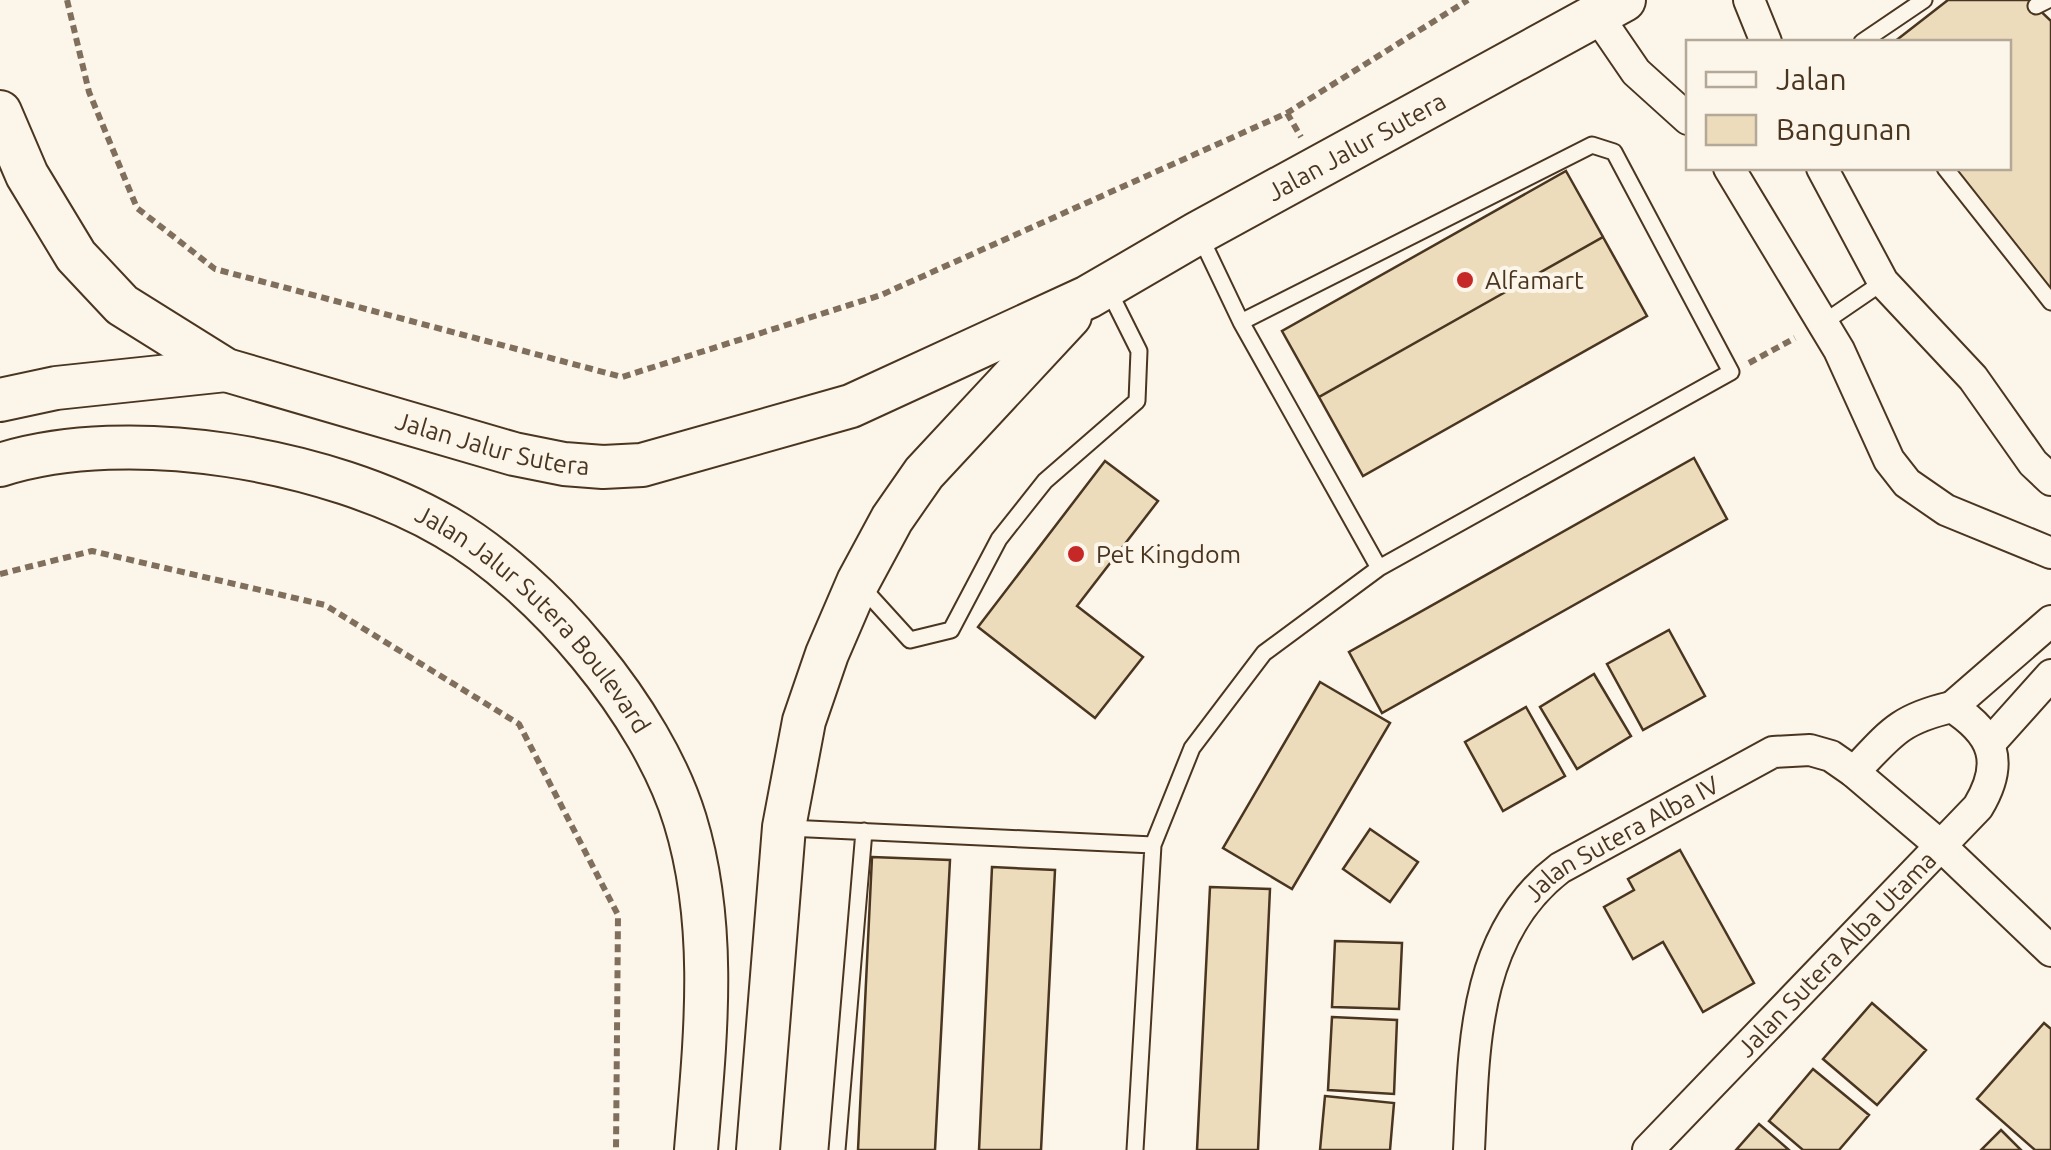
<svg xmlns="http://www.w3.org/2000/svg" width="2051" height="1150" font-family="Ubuntu,sans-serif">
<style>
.building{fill:#ecdcbc;stroke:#4a3520;stroke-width:2.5}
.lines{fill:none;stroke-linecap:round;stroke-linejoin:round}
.lane-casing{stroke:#4a3520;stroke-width:19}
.street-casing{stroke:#4a3520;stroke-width:34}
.secondary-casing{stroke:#4a3520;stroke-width:46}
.path{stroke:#7f6f5c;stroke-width:6;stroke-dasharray:8 5;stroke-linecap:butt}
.lane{stroke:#fbf6e9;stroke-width:15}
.street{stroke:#fbf6e9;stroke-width:30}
.secondary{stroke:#fbf6e9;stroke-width:42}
.poi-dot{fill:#c62828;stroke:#fbf6e9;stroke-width:4}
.labels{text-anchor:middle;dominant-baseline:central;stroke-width:8;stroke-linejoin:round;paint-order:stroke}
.street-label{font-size:25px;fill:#4a3520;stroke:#fbf6e9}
.poi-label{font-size:25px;fill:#4a3520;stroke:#fbf6e9;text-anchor:start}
</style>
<rect width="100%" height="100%" fill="#fbf6e9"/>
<path class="building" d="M1948,0h81l22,21v269l-97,-122h54v-126h-114z
M1566,171l37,66 -284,160 -37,-66z
M1603,237l44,79 -284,160 -44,-79z
M1694,458l33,61 -345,194 -33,-61z
M1105,461l53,40 -81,105 66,51 -48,61 -117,-91z
M1669,630l36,66 -62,34 -36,-66z
M1594,674l37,62 -54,33 -37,-62z
M1320,682l70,41 -98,166 -69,-41z
M1526,707l39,69 -62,35 -38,-69z
M1370,829l48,33 -28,40 -47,-33z
M1680,850l74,133 -51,29 -40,-70 -30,17 -29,-52 30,-17 -6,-11z
M872,857l78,3 -15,290h-77z
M992,867l63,3 -14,280h-62z
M1210,887l60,2 -12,261h-61z
M1335,941l67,2 -3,66 -67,-2z
M1872,1003l54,47 -49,55 -54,-46z
M1332,1017l65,3 -3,74 -66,-4z
M2044,1023l7,6v121h-16l-58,-51z
M1813,1069l56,46 -30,35h-36l-34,-29z
M1325,1096l69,7 -4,47h-70z
M1759,1124l30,26h-53z
M2001,1130l20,20h-40z"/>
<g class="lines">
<g class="lane-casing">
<path id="lane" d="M2036,6l12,-6
M1862,42l62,-42
M1945,168l106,134
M1200,236l41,86 138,246
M1823,323l60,-41
M860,585l50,55 41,-10 48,-91 46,-58 92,-80 2,-50 -32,-64
M788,828l365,17
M837,1150l27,-319
M1135,1150l18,-305 39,-97 72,-95 115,-85 352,-196 -117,-220 -22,-7 -351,177"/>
</g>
<g class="street-casing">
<g id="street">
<path d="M1749,0l17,42"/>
<path d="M1597,15l39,57 52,47"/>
<path d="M1729,168l110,182 50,110 18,23 39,27 105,43"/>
<path d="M1822,168l61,114 90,96 60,85 18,17"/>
<path d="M1952,707l99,-86"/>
<path d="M1991,742l60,-67"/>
<path id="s1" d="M1469,1150c5,-100 3,-215 91,-282l213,-116 37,-2 21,6 23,16 87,74 110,105"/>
<path id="s2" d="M1648,1150l330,-343c27,-45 16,-73 -26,-100 -53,12 -62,27 -98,65"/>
</g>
</g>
<g class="secondary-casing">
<g id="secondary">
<path id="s3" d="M0,112l27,63 49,81 46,49 104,65 288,84 50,10 39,3 39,-2 209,-59 237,-109 110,-64 426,-233"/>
<path d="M0,400l56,-12 170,-18"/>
<path id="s4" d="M0,465c130,-41 329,-6 446,62 97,56 206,185 239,293 33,107 20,221 11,330"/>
<path d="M758,1150l26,-323 20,-106 23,-67 31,-72 34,-63 32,-46 146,-157"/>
</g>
</g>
<path class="path" d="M67,0l22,92 48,116 78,61 407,108 259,-82 406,-182 181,-113
M1287,113l14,24
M1749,363l46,-25
M0,574l92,-23 233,54 194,119 99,191 -2,235"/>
<use href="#lane" class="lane"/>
<use href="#street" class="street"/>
<use href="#secondary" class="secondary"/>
</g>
<g class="poi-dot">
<circle cx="1465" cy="280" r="10"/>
<circle cx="1076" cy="554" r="10"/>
</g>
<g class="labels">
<g class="street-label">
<text stroke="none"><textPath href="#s3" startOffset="1568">Jalan Jalur Sutera</textPath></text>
<text stroke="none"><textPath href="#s3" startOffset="630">Jalan Jalur Sutera</textPath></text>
<text stroke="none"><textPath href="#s4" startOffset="588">Jalan Jalur Sutera Boulevard</textPath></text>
<text stroke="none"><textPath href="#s1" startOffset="375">Jalan Sutera Alba IV</textPath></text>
<text stroke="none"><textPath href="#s2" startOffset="272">Jalan Sutera Alba Utama</textPath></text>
</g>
<g class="poi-label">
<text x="1485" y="280">Alfamart</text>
<text x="1096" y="554">Pet Kingdom</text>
</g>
</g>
<rect x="1686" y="40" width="325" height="130" fill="#fbf6e9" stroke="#b4a999" stroke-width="2.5"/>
<rect x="1706" y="72" width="50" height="15" fill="#fbf6e9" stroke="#b4a999" stroke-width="2.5"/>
<text x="1776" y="90" font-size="30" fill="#4a3520">Jalan</text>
<rect x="1706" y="115" width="50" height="30" fill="#ecdcbc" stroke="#b4a999" stroke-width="2.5"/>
<text x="1776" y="140" font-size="30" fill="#4a3520">Bangunan</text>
</svg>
